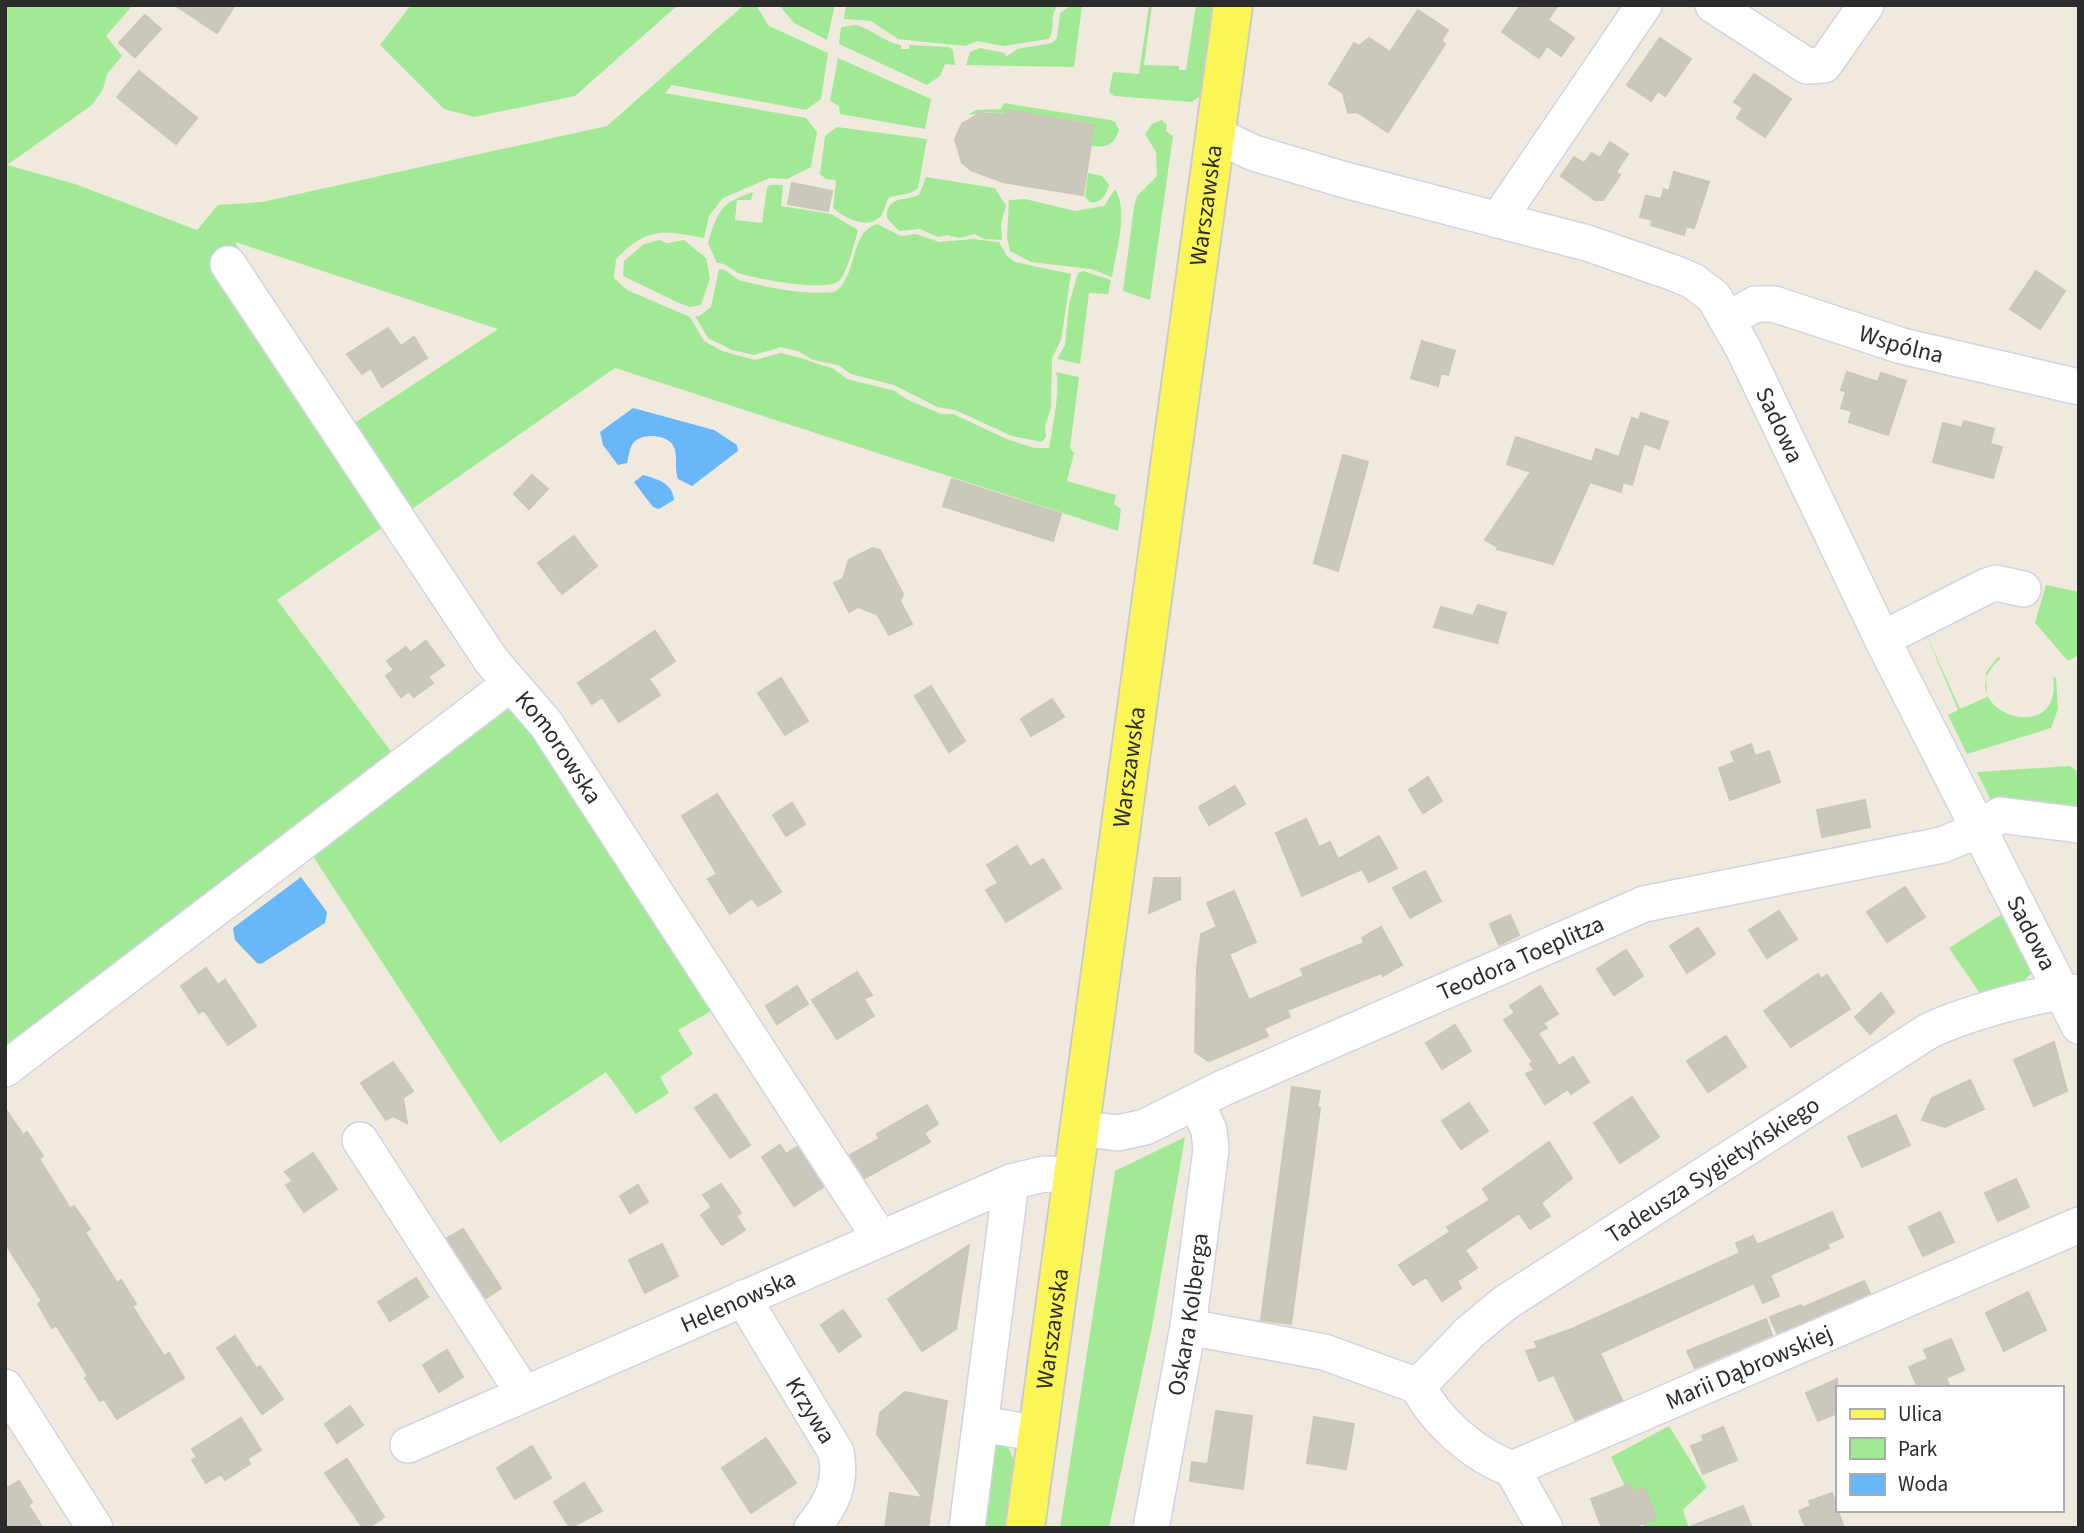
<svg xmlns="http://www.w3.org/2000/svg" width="2084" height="1533" font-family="'Source Sans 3',sans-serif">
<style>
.green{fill:#a2e996}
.water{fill:#69b6f8}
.building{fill:#cac7bd;stroke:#cac7b6;stroke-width:2}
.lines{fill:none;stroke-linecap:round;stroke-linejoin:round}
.minor-casing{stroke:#d2d2e6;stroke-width:38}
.major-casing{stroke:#ccc;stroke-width:42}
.minor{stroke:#fff;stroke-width:35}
.major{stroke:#fbf556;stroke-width:38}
.labels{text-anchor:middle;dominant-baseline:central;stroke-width:7;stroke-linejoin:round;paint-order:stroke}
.street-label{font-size:24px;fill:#2c2c2c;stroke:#fff}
</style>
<rect width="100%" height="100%" fill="#efeadd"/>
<path class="green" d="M5,5h128l-27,31 16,20 -15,18 -4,15 -11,16 -85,60 68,19 122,46 21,-25 44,-3 345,-76 137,-121h12l13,21 59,27 -7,46 -15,11 -134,-25 -7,8 141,25 11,14 -6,35 -24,12 -17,-1 -47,20 -14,18 -5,22c-41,-8 -57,-11 -88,21l-2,19 13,12 63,27 14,24 18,10 33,9 26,-7 16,4 37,12 13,10 48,12 11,8 35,15h12l56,26 26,8h14c3,-16 12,-62 7,-76l23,5 -9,71 4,5 -7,28 49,14 -2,9 7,5 -3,22 -503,-163 -206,143 -56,-87 145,-95 -263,-87 154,281 -112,77 119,158 -391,295z
M411,5h267l-103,91 -101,21 -30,-8 -64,-64z
M779,5h56l-8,35 -33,-17z
M846,5h212c-9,11 -2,23 -9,34l-46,7 -26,-5 -12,5 -67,-7 -27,-18 -27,-2z
M1071,5l11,1 -8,61 -108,-2 4,-13 10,-4 24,5 2,4 11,-8 35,-6 5,-5 3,-25z
M1149,5h3l-8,60 35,1v4h7l10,-65h19l-11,88 -12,9 -78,-6 -5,-4 4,-20 26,2z
M856,25c16,4 29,18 45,20v4h8v-4l40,2 4,3 2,15 -10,-1 -5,12 -13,9 -88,-41 2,-17z
M838,58l93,41 -6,30 -85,-15 -1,-8 -9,-5z
M1004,103l106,17 5,2 4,8c-5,15 -13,18 -28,16l4,-22 -88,-14 -1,4 -19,-2 -19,3 8,-5 25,-1z
M1162,120l5,5 -1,6 7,5 -23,164 -27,-9 11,-84 3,-11 20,-20 -1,-24 -11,-18 7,-10z
M837,127l90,12 -9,49 -8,5 -20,4c-5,5 -5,15 -10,20 -14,13 -35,1 -47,-9l3,-28 -10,-1 -6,-5 5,-38z
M1088,173l14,3 7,9c-3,10 -8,19 -19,17l-5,-5z
M926,177l69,11 11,18 -5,17 1,17 -18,-1 -9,-5 -15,4 -13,-3 -9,2 -18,-8 -21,2 -12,-13c-1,-22 17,-17 32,-23z
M770,185h13l-2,21 50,8 27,16c-3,12 -11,42 -18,50 -12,13 -81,-1 -99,-6 -9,-3 -13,-11 -24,-11l-9,-20c11,-35 12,-39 45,-51l-2,8h-14l-2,20 27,3 5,-36z
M1115,189c14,24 1,61 -3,88l-21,-8 -60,-7 -21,-11 -3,-13 2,-38 16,-1 50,12 29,-5z
M877,224l24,12 15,-2 23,8 34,-3 26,3 8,14 8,6 56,12 -10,66 -9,18 -1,50 -6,18 1,11 -4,5 -30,-6 -57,-26 -18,-3 -43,-22 -43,-11 -13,-9 -25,-5 -15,-9 -17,-4 -27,8 -22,-5 -24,-12 -13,-22h4l12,-9 8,-38c10,0 14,10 23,12 28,7 64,14 92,11 25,-15 14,-59 43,-68z
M659,240l9,3 16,-3 22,18 4,20 -9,27 -11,2 -11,-4 -56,-27 1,-15 20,-17z
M1083,271l28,9 -3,14 -19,-1 -9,71 -23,-5 8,-14 4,-41 9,-31z
M2046,585l33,7v63l-11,6 -33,-38z
M1924,629l36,80 27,-12 -1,-25 12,-15 3,1c-58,49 63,95 52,19l3,1 2,31 -7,19 -84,26 -19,-39 10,-5z
M507,710l13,1 193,299 -35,20 15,24 -33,23 9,16 -33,21 -30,-42 -106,71 -191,-293 184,-136z
M2070,766l9,7v41l-84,-5 -18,-37z
M2002,914l31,58 -14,13 -38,10 -32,-47z
M1185,1137l-33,190 -43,201h-49l55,-357z
M1669,1426l38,61 -24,23 6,18h-44l-34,-71z
M995,1444l13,3c14,24 5,55 1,81h-29z"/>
<path class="water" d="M633,408l81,22 23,15 1,6 -46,35 -14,-7c-4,-10 0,-23 -4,-32 -6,-13 -31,-14 -40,-5 -5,6 -5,14 -7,21l-9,2 -15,-20 -3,-13z
M643,475c14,4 30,8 31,25l-15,9 -6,-2 -19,-25z
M301,877l26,35 -2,11 -64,41 -4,-1 -22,-23 -2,-12z"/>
<path class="building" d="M175,5h60l-18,28z
M1521,5h37l-10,15 26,18 -13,18 -14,-10 -8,12 -37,-26z
M1418,10l30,20 -7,11 4,3 -57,88 -31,-20 -9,1 -5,-20 -14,-9 25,-41 5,3 10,-8 21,14z
M145,15l16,14 -26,28 -16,-14z
M1660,38l31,21 -26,37 -7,-5 -7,10 -24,-16z
M139,71l58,47 -21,26 -59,-47z
M1754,74l37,25 -26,38 -28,-19 6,-10 -9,-6z
M1007,110l87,15 -11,70 -80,-13 -32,-12 -9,-7 -7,-24 7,-15 18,-11 26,2z
M1610,142l18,12 -12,18 4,3 -17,25h-8l-34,-24 13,-19 10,6 8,-10 8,5z
M1674,172l35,10 -15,46 -8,-2 -2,9 -33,-10 2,-5 -13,-3 6,-21 15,3 3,-10 5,2z
M792,183l40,8 -4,20 -40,-7z
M2036,271l29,20 -25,38 -30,-20z
M388,328l13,18 13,-9 13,21 -45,29 -11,-19 -9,6 -15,-20z
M1422,341l33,10 -7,24 -7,-2 -3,13 -27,-8z
M1847,372l31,10 3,-9 25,8 -18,54 -39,-13 3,-11 -11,-3 5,-16 -5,-2z
M1641,413l27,9 -9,27 -15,-6 -12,42 -9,-3 -2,10 -31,-10 -37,82 -56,-15 1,-2 -13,-7 46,-68 -24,-8 9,-27 76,25 4,-13 23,8 13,-39 7,2z
M1964,421l30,8 -4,15 12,3 -9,31 -60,-16 10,-39 19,5z
M1343,455l25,7 -30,109 -24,-8z
M532,475l16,14 -19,20 -15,-15z
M952,479l109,35 -8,27 -110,-35z
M574,536l23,30 -35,28 -24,-31z
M872,548l8,2 23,44 -3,7 12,23 -23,11 -12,-21 -19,-7 -9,5 -15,-29 9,-4 6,-19z
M1478,605l28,8 -9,30 -63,-16 7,-20 32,9z
M655,631l20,30 -26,18 11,16 -41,27 -17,-25 -10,7 -14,-21z
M426,641l18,24 -16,12 5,6 -19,14 -5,-6 -8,6 -15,-21 8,-6 -7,-9 19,-14 4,6z
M781,678l27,43 -23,14 -27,-42z
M931,686l34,55 -16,11 -34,-56z
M1052,699l12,18 -33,19 -10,-17z
M1751,744l4,12 14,-5 11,31 -50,18 -11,-32 16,-6 -4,-10z
M1428,777l14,24 -19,12 -14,-23z
M1235,786l10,18 -36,21 -10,-18z
M717,794l64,98 -23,14 -6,-8 -22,16 -22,-35 9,-5 -35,-58z
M1865,800l5,27 -48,10 -5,-27z
M792,803l13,21 -19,12 -13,-21z
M1306,819l13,28 11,-5 8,17 41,-23 18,32 -28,14 -7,-13 -60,27 -26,-63z
M1017,846l13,21 13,-8 18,29 -55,34 -20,-32 12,-7 -11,-18z
M1425,871l16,30 -31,17 -17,-30z
M1154,878h26v21l-31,14z
M1905,887l20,30 -38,25 -20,-30z
M1234,891l22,51 -27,12 20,46 55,-24 -3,-7 63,-26 -2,-5 19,-11 21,38 -19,11 -2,-3 -94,37 3,7 -26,11 4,8 -59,25 -14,-9 2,-84 4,-34 16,-7 -10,-24z
M1779,911l18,28 -30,19 -18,-28z
M1510,915l9,20 -20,10 -9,-21z
M1698,928l17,26 -28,19 -17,-27z
M1626,950l17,26 -29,19 -17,-26z
M206,968l12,17 7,-5 31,46 -28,19 -24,-35 -5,3 -18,-27z
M857,972l15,23 -8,4 10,17 -37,23 -25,-39z
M1818,974l3,5 6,-4 23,34 -59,38 -27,-36z
M797,986l11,18 -31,20 -11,-18z
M1540,986l18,28 -15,9 4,5 -9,5 21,33 14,-9 16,25 -18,12 -3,-5 -23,15 -19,-30 8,-4 -4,-6 3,-2 -29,-42 11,-7 -5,-7z
M1881,993l13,19 -24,22 -15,-17z
M1455,1025l16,26 -29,18 -16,-26z
M1726,1036l20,31 -38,25 -21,-31z
M2054,1042l13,49 -33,15 -20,-46z
M393,1062l20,29 -10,7 4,25 -14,-7 -7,4 -25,-37z
M1970,1080l14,29 -39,18 -23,-7 10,-22z
M1292,1087l28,4 -3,17h3l-29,216 -30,-4z
M716,1094l34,51 -20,13 -35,-50z
M1632,1097l27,40 -39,26 -26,-40z
M1469,1103l19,28 -27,18 -19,-28z
M927,1105l11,19 -14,9 6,9 -65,36 -15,-23 29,-16 -2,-5z
M5,1108l18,27 4,-3 16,24 -4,3 31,49 4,-2 16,23 -5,3 32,51 4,-3 15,24 -4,2 32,50 5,-3 15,25 -67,41 -13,-20 -4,2 -15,-23 3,-2 -32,-51 -4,3 -14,-24 4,-3 -37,-58z
M1896,1115l14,30 -48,22 -14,-30z
M1549,1142l23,36 -31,25 9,13 -20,13 -11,-16 -54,37 12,18 -20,13 4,7 -19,13 -16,-24 -13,8 -14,-20 51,-33 -3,-5 43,-27 -7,-11z
M780,1145l6,9 11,-7 26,40 -29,19 -32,-49z
M313,1153l24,36 -33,23 -18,-27 7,-4 -8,-9z
M2016,1179l13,28 -31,14 -13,-28z
M721,1184l20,29 -5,3 9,14 -23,15 -21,-30 11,-8 -9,-12z
M638,1185l10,17 -18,11 -10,-17z
M1832,1212l11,25 -16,7 2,4 -59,27 9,21 -16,7 -9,-20 -154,70 22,47 -47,20 -21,-45 -15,6 -13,-30 12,-3 -3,-6 37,-13 168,-76 -4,-10 17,-7 4,9z
M1940,1212l14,30 -31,14 -14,-29z
M463,1229l38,59 -15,10 -39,-60z
M662,1244l16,32 -33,17 -16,-33z
M969,1245l-13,84 -34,22 -34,-52z
M416,1278l12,19 -38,24 -12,-19z
M1864,1281l6,12 -93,40 -7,-16 31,-12 1,3z
M2028,1292l18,38 -42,21 -18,-38z
M843,1310l18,26 -22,16 -18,-27z
M1766,1319l6,16 -77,33 -8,-17z
M235,1336l22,33 3,-3 23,33 -21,15 -45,-66z
M1951,1339l13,31 -18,8 4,10h-32l-9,-21 19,-8 -4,-9z
M447,1350l16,27 -24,15 -16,-27z
M1837,1379v34l-19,8 -12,-28z
M905,1392l42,9 -19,127h-43l5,-35 33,5 -46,-64 3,-21z
M350,1406l13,19 -26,18 -12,-19z
M1216,1411l36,5 -9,73 -53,-8 2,-19 16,2z
M1314,1417l40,7 -8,45 -39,-6z
M241,1418l20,32 -14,9 3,5 -25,16 -4,-6 -15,9 -14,-23 5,-3 -5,-8z
M1723,1427l14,33 -34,14 -12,-28 13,-5 -2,-5z
M766,1438l30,45 -45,30 -29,-45z
M532,1446l19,32 -36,21 -18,-31z
M347,1459l37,58 -16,11h-5l-38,-55z
M19,1481l13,21 -4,3 15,23h-38v-39z
M584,1483l18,28 -32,17 -16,-26z
M1630,1484l3,8 11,-4 12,30 -24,10h-30l-11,-29z
M1832,1493l12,35h-38l-7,-17 12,-5 -2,-5z
M1743,1506l9,22h-60v-2z"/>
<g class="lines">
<g class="minor-casing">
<g id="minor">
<path d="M1713,5l94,61 17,-1 42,-60"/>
<path id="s1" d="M1216,135l38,18 91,27 242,63 87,30 19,8 21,16 29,51 139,291 197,387"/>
<path d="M1498,220l146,-215"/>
<path id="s2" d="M228,264l263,396 55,64 334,514"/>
<path id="s3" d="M1728,320l27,-16h19l128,42 177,41"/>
<path d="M1882,639l105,-53 9,-3 27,6"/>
<path id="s4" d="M2079,993c-28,-6 -125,25 -152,39l-422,271 -35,29 -52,54c18,36 56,69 94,83l567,-244"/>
<path d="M5,1069l505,-385"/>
<path id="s5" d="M1078,1128l40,5 27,-6 78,-39 421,-184 298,-59 36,-15 22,-15 79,10"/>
<path d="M360,1140l164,254"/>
<path id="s6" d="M743,1298l93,154c6,31 -4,52 -24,76"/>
<path d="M1188,1327l136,25 94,34"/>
<path d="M5,1387l90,141"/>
<path d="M982,1424l57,10"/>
<path id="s7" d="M408,1445l603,-263 33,-8 28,1"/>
<path d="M1512,1469l33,59"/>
<path d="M967,1528l44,-346"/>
<path id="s8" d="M1151,1528l37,-201 23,-177 -2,-20 -13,-28"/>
</g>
</g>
<g class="major-casing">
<g id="major">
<path id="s9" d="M1025,1528l208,-1523"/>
</g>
</g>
<use href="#minor" class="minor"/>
<use href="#major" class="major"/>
</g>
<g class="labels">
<g class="street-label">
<text stroke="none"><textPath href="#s9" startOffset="1335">Warszawska</textPath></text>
<text stroke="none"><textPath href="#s3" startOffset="184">Wspólna</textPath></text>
<text stroke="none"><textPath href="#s1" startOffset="670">Sadowa</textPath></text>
<text stroke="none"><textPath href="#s2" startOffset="586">Komorowska</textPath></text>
<text stroke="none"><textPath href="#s9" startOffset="768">Warszawska</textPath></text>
<text stroke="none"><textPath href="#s1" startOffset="1237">Sadowa</textPath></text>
<text stroke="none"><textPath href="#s5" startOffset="480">Teodora Toeplitza</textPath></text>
<text transform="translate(1713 1170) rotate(-33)">Tadeusza Sygietyńskiego</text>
<text stroke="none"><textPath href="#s7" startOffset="360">Helenowska</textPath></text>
<text stroke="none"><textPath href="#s8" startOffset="217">Oskara Kolberga</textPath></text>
<text stroke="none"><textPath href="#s9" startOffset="201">Warszawska</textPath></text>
<text stroke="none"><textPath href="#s4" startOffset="1166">Marii Dąbrowskiej</textPath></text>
<text stroke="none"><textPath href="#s6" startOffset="131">Krzywa</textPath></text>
</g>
</g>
<rect width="2084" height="1533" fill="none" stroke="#2c2c2c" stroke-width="14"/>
<rect x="1836" y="1386" width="228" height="126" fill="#ffffff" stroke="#ababab" stroke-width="2"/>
<rect x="1850" y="1409" width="35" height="10" fill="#fbf556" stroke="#ababab" stroke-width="2"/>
<text x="1898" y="1421" font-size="21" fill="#2c2c2c">Ulica</text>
<rect x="1850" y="1438" width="35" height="21" fill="#a2e996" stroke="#ababab" stroke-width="2"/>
<text x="1898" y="1456" font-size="21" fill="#2c2c2c">Park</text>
<rect x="1850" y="1474" width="35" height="21" fill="#69b6f8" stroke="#ababab" stroke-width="2"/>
<text x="1898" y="1491" font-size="21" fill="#2c2c2c">Woda</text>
</svg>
